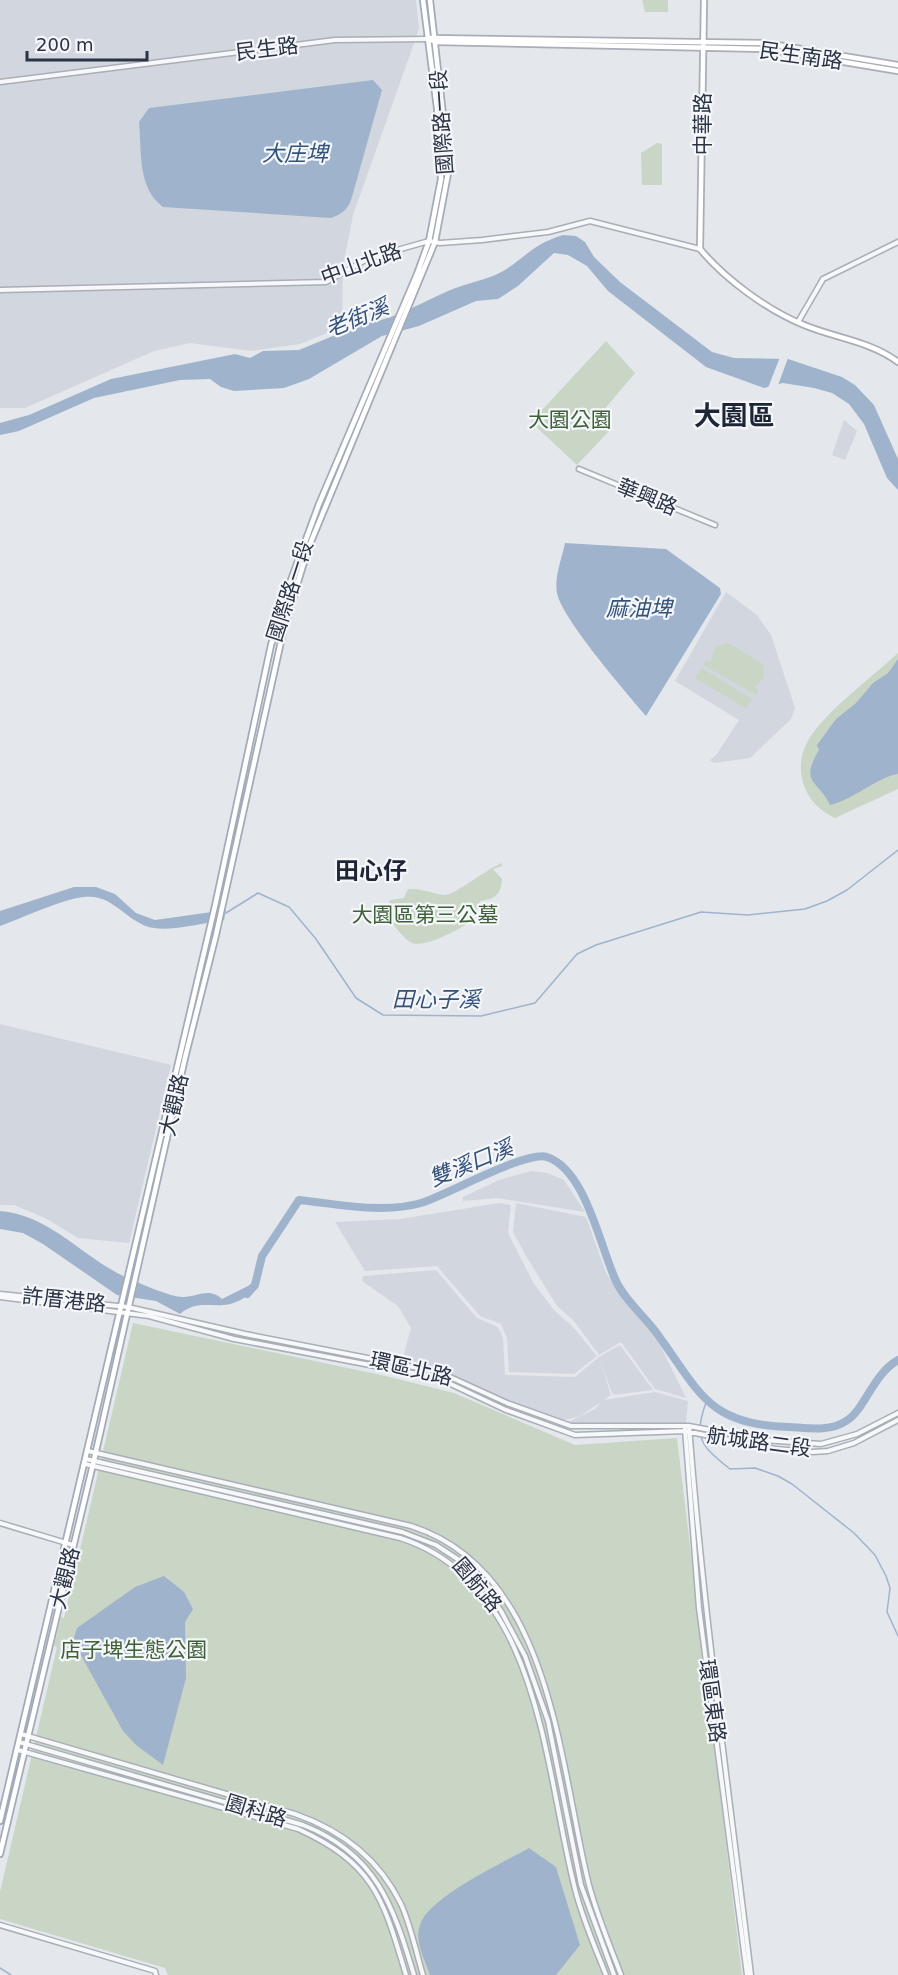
<svg xmlns="http://www.w3.org/2000/svg" width="898" height="1975" font-family="'DejaVu Sans','Noto Sans TC',sans-serif">
<style>
.built{fill:#d2d6de}
.green{fill:#c9d6c5}
.water{fill:#9fb4cc}
.pier{fill:#e4e7ec}
.lines{fill:none;stroke-linecap:round;stroke-linejoin:round}
.stream{stroke:#9fb4cc;stroke-width:1.5}
.river{stroke:#9fb4cc;stroke-width:8}
.tertiary-casing{stroke:#a9aeb7;stroke-width:7}
.secondary-casing{stroke:#a9aeb7;stroke-width:8}
.primary-casing{stroke:#a3abb8;stroke-width:8}
.tertiary{stroke:#f7f8fa;stroke-width:4}
.secondary{stroke:#fff;stroke-width:4.5}
.primary{stroke:#fff;stroke-width:4.5}
.labels{text-anchor:middle;dominant-baseline:central;stroke-width:4.5;stroke-linejoin:round;paint-order:stroke}
.street-label{font-size:21px;fill:#2b3445;stroke:#f4f6f9}
.park-label{font-size:21px;fill:#3f6138;stroke:#f4f6f9}
.water-label{font-size:22px;font-style:italic;fill:#34527a;stroke:#f4f6f9}
.quarter-label{font-size:24px;font-weight:bold;fill:#1d2536;stroke:#f4f6f9}
.district-label{font-size:27px;font-weight:bold;fill:#1d2536;stroke:#f4f6f9}
</style>
<rect width="100%" height="100%" fill="#e4e7ec"/>
<path class="built" d="M0,0h416l3,29 -66,186 -10,51 -1,61 -42,17 -49,7 -61,-8 -36,8 -129,57h-25z
M844,420l13,11 -12,29 -13,-5z
M726,592l31,23 14,20 24,73 -4,11 -41,39 -36,5 -4,-3 7,-6 22,-34 -64,-39z
M0,1024l171,41 -42,178 -51,-5 -31,-19 -33,-14h-14z
M531,1171l16,2 17,7 21,32 -88,-14 -34,3v-4l36,-17z
M499,1203l12,2 -3,28 26,51 20,26 19,17 24,29 -23,18 -65,-2 -2,-34 -6,-14 -21,-8 -43,-50 -72,5 -30,-49 66,-3z
M516,1203l70,14 20,56 54,72 26,53 -31,-9 -34,-47 -22,13 -25,-34 -17,-15 -31,-50 -13,-24z
M436,1270l41,48 21,9 5,11 2,37 70,2 24,-20 21,-12 33,45 -40,5 -13,-34 11,34 -7,5 51,-8 33,9 -2,22 -99,3 -21,-3 29,-14 6,-7 -21,14 -19,5 -55,-21 -67,-32 -37,-7 9,-33 -13,-22 -36,-25 1,-5z"/>
<path class="green" d="M642,0h26v12h-23z
M657,143l5,1v41h-20l-1,-32z
M606,341l29,32 -38,45 13,12 -33,35 -46,-43z
M728,643l35,21 1,13 -10,11 5,2 -3,5 -53,-30 3,-5 4,2 6,-15z
M898,653v136l-63,29c-34,-15 -45,-55 -22,-85 19,-26 60,-57 85,-80z
M702,668l50,31 -6,9 -51,-30z
M502,863v3l-9,3 9,10c-1,16 -7,20 -22,22 -2,8 -5,16 -11,21 -10,8 -45,26 -57,21 -10,-5 -19,-20 -26,-28l4,-15 14,-2 4,-9c14,-1 25,5 37,6 10,0 43,-27 57,-32z
M133,1323l253,53 68,17 121,52 102,-7 65,537h-574l-3,-7 -165,-49v-27l57,-245 -3,-1 7,-29 3,1z"/>
<path class="water" d="M373,80l9,10 -30,107c-4,12 -8,16 -21,21l-168,-11c-26,-20 -21,-54 -24,-85l10,-14z
M563,235l13,1 9,6 9,15 26,25 92,70 22,6 54,1 54,18 13,8 19,20 24,54v31l-11,-12 -23,-54 -15,-20 -17,-11 -18,-5 -31,-5 -19,5 -58,-21 -98,-76 -21,-25 -19,-11 -14,-2 -36,33 -20,13 -22,2 -57,25 -37,10 -73,43 -25,9 -50,3 -13,-4 -11,-8 -30,1 -86,18 -75,33 -19,4v-12l29,-8 82,-36 124,-25 15,4 13,-7 36,-1 34,-14 15,-3 11,-10c28,1 63,-21 89,-32 18,-8 40,-11 57,-21 24,-16 29,-26 58,-35z
M565,543l101,6 54,39 1,6 -75,122c-20,-24 -84,-97 -89,-123 -3,-16 5,-35 8,-50z
M898,659v115c-19,2 -47,27 -68,31 -12,-26 -31,-21 -11,-55l-2,-5 19,-26 20,-16 17,-20 15,-10z
M74,887h22l19,7 21,19 19,7 71,-10 -2,10c-19,3 -52,11 -70,8 -27,-4 -40,-35 -70,-31 -19,1 -64,22 -84,29v-15z
M0,1211c52,4 84,49 130,68 12,5 40,18 53,18 15,0 25,-10 39,2l30,-15 3,5c-32,31 -50,4 -75,25l-24,-13 -39,-6 -74,-51 -20,-11 -23,-4z
M164,1576l20,16 9,17 -8,13 1,56 -23,87 -27,-20 -13,-14 -50,-90 4,-13 58,-41z
M529,1848l27,19 24,78 -24,30h-126c-5,-15 -16,-33 -10,-50 8,-28 83,-62 109,-77z"/>
<path class="pier" d="M780,357l8,1 -11,30h-9z"/>
<g class="lines">
<path class="stream" d="M226,913l32,-20 31,14 27,32 40,59 27,17 98,1 54,-13 42,-49 19,-9 105,-33 47,3 57,-6 22,-8 20,-11 51,-40
M706,1403c-14,36 -3,44 24,66l25,-1 23,8 14,8 62,49 21,22 11,21 4,12 -3,24 11,24
M0,1968l11,7"/>
<path class="river" d="M247,1294l8,-9 7,-29 37,-56c38,4 84,14 122,3 26,-8 106,-53 126,-46 39,13 53,90 69,124 8,18 27,34 39,50 44,59 51,94 134,96 18,1 41,5 57,-6 19,-11 26,-46 52,-61"/>
<g class="tertiary-casing">
<path id="tertiary" d="M0,82l335,-42 93,-1
M0,290l326,-8 43,-24 60,-17 11,2 42,-3 66,-8 42,-11 110,28
M798,322l25,-43 75,-37
M579,469l136,56
M0,1294l128,13 117,27 194,38 68,31 64,23h118l74,14 58,4 36,-10 41,-21
M0,1297l149,19 85,23 204,39 68,32 69,25 110,-4 90,18 38,3 15,-1 26,-8 44,-23
M689,1426c14,183 40,366 62,549
M685,1429l14,179 48,367
M88,1451l323,75c142,45 148,240 178,359 8,30 21,61 32,90
M86,1459l316,73 34,13 26,17 20,21 19,28 24,45 23,65 33,164 33,90
M85,1464l315,74c141,45 144,231 175,351 7,29 20,58 31,86
M0,1523l73,22
M21,1734l274,80c46,16 84,45 106,90 10,22 15,48 22,71
M19,1742l284,83c74,29 90,81 111,150
M18,1750l280,79c77,35 85,70 108,146
M0,1925l155,46 1,4"/>
</g>
<g class="secondary-casing">
<path id="secondary" d="M704,0l-4,249c25,30 67,61 104,76 31,13 66,16 94,37
M431,38l334,5 133,22
M428,39l8,3 330,7 132,22"/>
</g>
<g class="primary-casing">
<path id="primary" d="M0,1821l215,-915 56,-261 20,-65 28,-76 98,-230 12,-33 12,-62 -4,-71 -14,-108
M0,1854l94,-394 91,-402 31,-123 68,-307 24,-79 127,-307 14,-74 -19,-168"/>
</g>
<use href="#tertiary" class="tertiary"/>
<use href="#secondary" class="secondary"/>
<use href="#primary" class="primary"/>
</g>
<g class="labels">
<g class="street-label">
<text transform="translate(267 49) rotate(-7)">民生路</text>
<text transform="translate(801 56) rotate(8)">民生南路</text>
<text transform="translate(442 122) rotate(-94)">國際路一段</text>
<text transform="translate(703 124) rotate(-90)">中華路</text>
<text transform="translate(361 264) rotate(-20)">中山北路</text>
<text transform="translate(647 497) rotate(22)">華興路</text>
<text transform="translate(290 591) rotate(-72)">國際路一段</text>
<text transform="translate(174 1105) rotate(-77)">大觀路</text>
<text transform="translate(64 1300) rotate(6)">許厝港路</text>
<text transform="translate(411 1369) rotate(13)">環區北路</text>
<text transform="translate(759 1442) rotate(8)">航城路二段</text>
<text transform="translate(65 1578) rotate(-76)">大觀路</text>
<text transform="translate(477 1585) rotate(50)">園航路</text>
<text transform="translate(712 1701) rotate(82)">環區東路</text>
<text transform="translate(256 1811) rotate(17)">園科路</text>
</g>
<g class="park-label">
<text x="570" y="420">大園公園</text>
<text x="425" y="915">大園區第三公墓</text>
<text x="134" y="1650">店子埤生態公園</text>
</g>
<g class="water-label">
<text x="295" y="153">大庄埤</text>
<text transform="translate(357 318) rotate(-22)">老街溪</text>
<text x="639" y="608">麻油埤</text>
<text x="436" y="999">田心子溪</text>
<text transform="translate(471 1163) rotate(-22)">雙溪口溪</text>
</g>
<g class="quarter-label">
<text x="371" y="871">田心仔</text>
</g>
<g class="district-label">
<text x="734" y="415">大園區</text>
</g>
</g>
<path d="M27 51v9h120v-9" fill="none" stroke="#2b3445" stroke-width="3"/>
<text x="36" y="51" font-size="18" fill="#2b3445" stroke="#f4f6f9" stroke-width="4.5" paint-order="stroke">200 m</text>
</svg>
